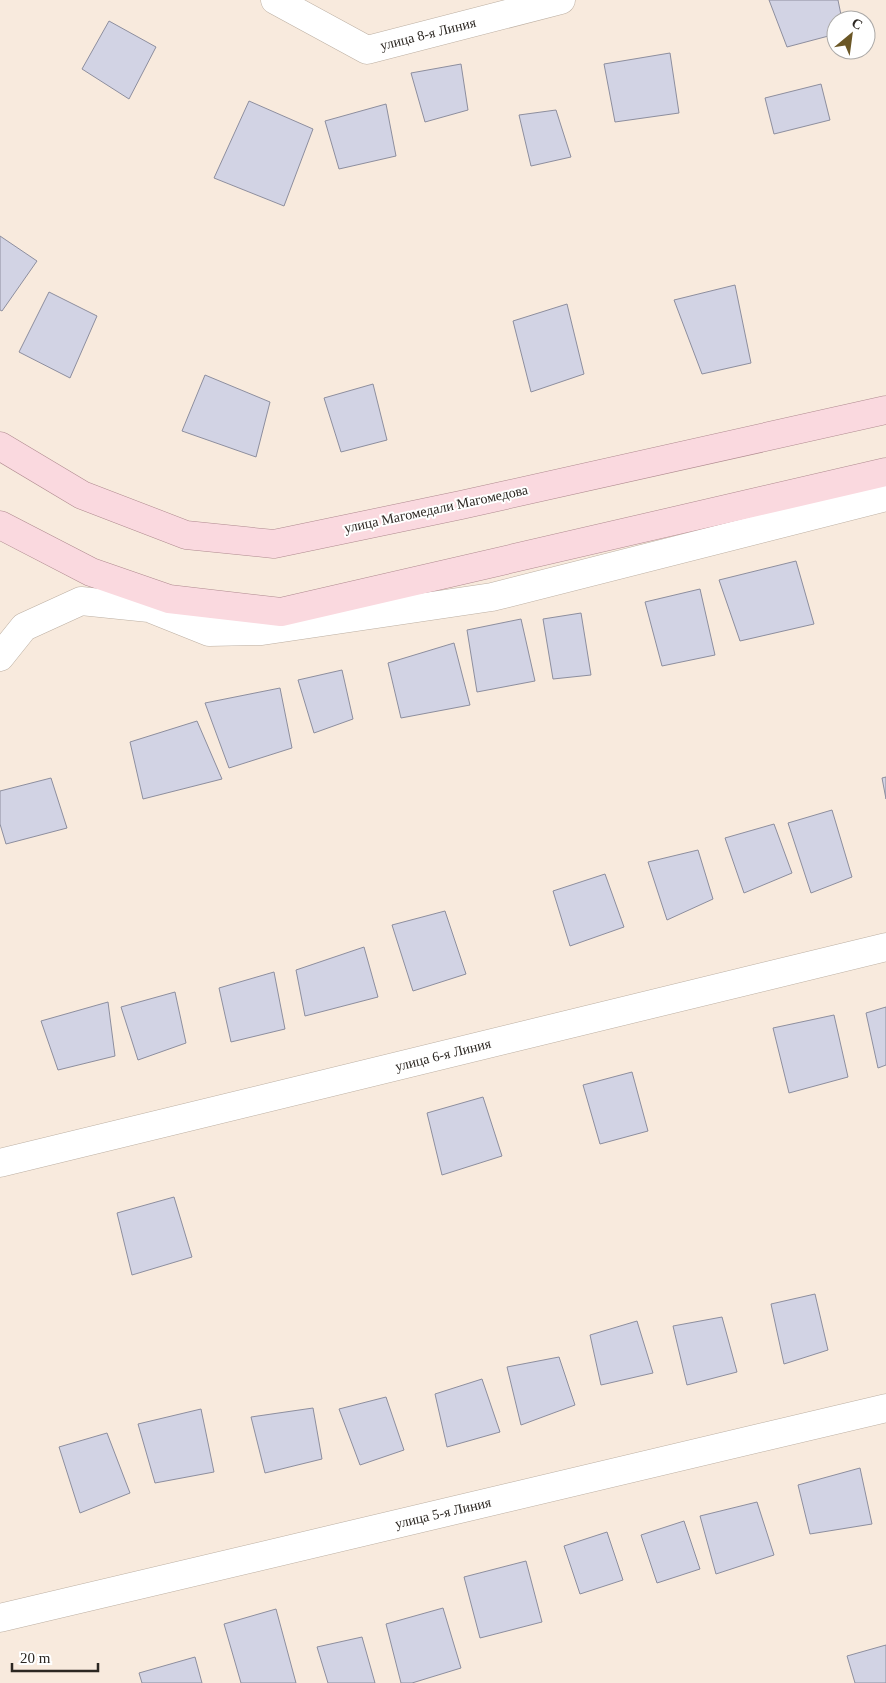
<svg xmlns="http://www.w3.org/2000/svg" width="886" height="1683" font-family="'Times New Roman',serif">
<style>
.building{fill:#d2d3e4;stroke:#8d8e9e}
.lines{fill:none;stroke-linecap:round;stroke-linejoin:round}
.minor-casing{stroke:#bcafa2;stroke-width:29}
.primary-casing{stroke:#af8a8f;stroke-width:29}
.minor{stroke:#fff;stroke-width:28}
.primary{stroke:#fad9df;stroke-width:28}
.labels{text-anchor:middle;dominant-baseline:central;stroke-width:4;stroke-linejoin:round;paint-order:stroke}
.street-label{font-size:14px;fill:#2c2722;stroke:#fff}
</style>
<rect width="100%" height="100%" fill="#f8eadd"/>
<path class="building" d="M769,0h69l4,20h-6v14l-49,13z
M109,21l47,26 -27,52 -47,-30z
M670,53l9,60 -64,9 -11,-58z
M461,64l7,46 -43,12 -14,-49z
M821,84l9,36 -56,14 -9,-36z
M249,101l64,28 -29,77 -70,-28z
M386,104l10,52 -57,13 -14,-48z
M556,110l15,47 -40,9 -12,-51z
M0,236l37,25 -35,50 -2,-1z
M735,285l16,78 -49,11 -28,-74z
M49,292l48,24 -27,62 -51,-26z
M567,304l17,70 -53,18 -18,-71z
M205,375l65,27 -14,55 -74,-26z
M373,384l14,56 -46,12 -17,-54z
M796,561l18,63 -74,17 -21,-61z
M700,589l15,66 -53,11 -17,-64z
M581,613l10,62 -38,4 -10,-60z
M521,619l14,62 -58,11 -10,-62z
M454,643l16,62 -69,13 -13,-55z
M342,670l11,49 -39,14 -16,-53z
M280,688l12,60 -63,20 -24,-65z
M197,721l25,58 -79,20 -13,-57z
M886,777v22l-4,-21z
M51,778l16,50 -61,16 -6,-20v-33z
M832,810l20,67 -41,16 -23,-70z
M774,824l18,49 -48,20 -19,-55z
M698,850l15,49 -46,21 -19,-58z
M605,874l19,53 -54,19 -17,-55z
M445,911l21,63 -53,17 -21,-66z
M364,947l14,50 -73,19 -9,-46z
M274,972l11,57 -54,13 -12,-54z
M175,992l11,51 -48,17 -17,-53z
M108,1002l7,54 -57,14 -17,-49z
M886,1007v58l-8,3 -12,-55z
M834,1015l14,62 -59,16 -16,-65z
M632,1072l16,59 -48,13 -17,-59z
M483,1097l19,59 -60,19 -15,-62z
M174,1197l18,60 -60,18 -15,-62z
M815,1294l13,56 -44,14 -13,-60z
M722,1317l15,55 -50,13 -14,-59z
M637,1321l16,52 -52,12 -11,-50z
M559,1357l16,48 -54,20 -14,-58z
M482,1379l18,53 -53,15 -12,-53z
M386,1397l18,53 -44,15 -21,-56z
M313,1408l9,51 -57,14 -14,-56z
M201,1409l13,63 -59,11 -17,-59z
M107,1433l23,60 -50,20 -21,-66z
M860,1468l12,56 -62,10 -12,-49z
M757,1502l17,53 -58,19 -16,-58z
M684,1521l16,48 -43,14 -16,-48z
M607,1532l16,48 -43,14 -16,-48z
M526,1561l16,61 -62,16 -16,-61z
M443,1608l18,60 -49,15h-11l-15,-59z
M276,1609l20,74h-55l-17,-59z
M362,1637l13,46h-47l-11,-36z
M886,1645v38h-31l-8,-27z
M195,1657l7,26h-60l-3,-10z"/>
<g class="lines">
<g class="minor-casing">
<path id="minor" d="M275,0l92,50 194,-50
M0,657l24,-30 57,-26 68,7 60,24 53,-1 230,-34 394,-100
M0,1163l886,-216
M0,1618l886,-210"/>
</g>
<g class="primary-casing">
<path id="primary" d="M0,446l82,49 104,40 88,9 187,-39 425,-95
M0,525l91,47 78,27 112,13 605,-140"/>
</g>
<use href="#minor" class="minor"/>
<use href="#primary" class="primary"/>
</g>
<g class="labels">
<g class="street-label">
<text transform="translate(428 34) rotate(-14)">улица 8-я Линия</text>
<text transform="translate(436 509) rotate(-12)">улица Магомедали Магомедова</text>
<text transform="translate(443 1055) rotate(-14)">улица 6-я Линия</text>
<text transform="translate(443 1513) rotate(-13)">улица 5-я Линия</text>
</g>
</g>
<g transform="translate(851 35) rotate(29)"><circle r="24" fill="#ffffff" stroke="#aba9a7"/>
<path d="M0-4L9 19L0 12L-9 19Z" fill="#6b5726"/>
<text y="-8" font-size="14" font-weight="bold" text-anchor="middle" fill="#2c2722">С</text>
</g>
<path d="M12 1663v8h86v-8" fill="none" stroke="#2c2722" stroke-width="2.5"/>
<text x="20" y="1663" font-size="15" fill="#2c2722" stroke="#ffffff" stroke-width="4" paint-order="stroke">20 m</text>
</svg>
